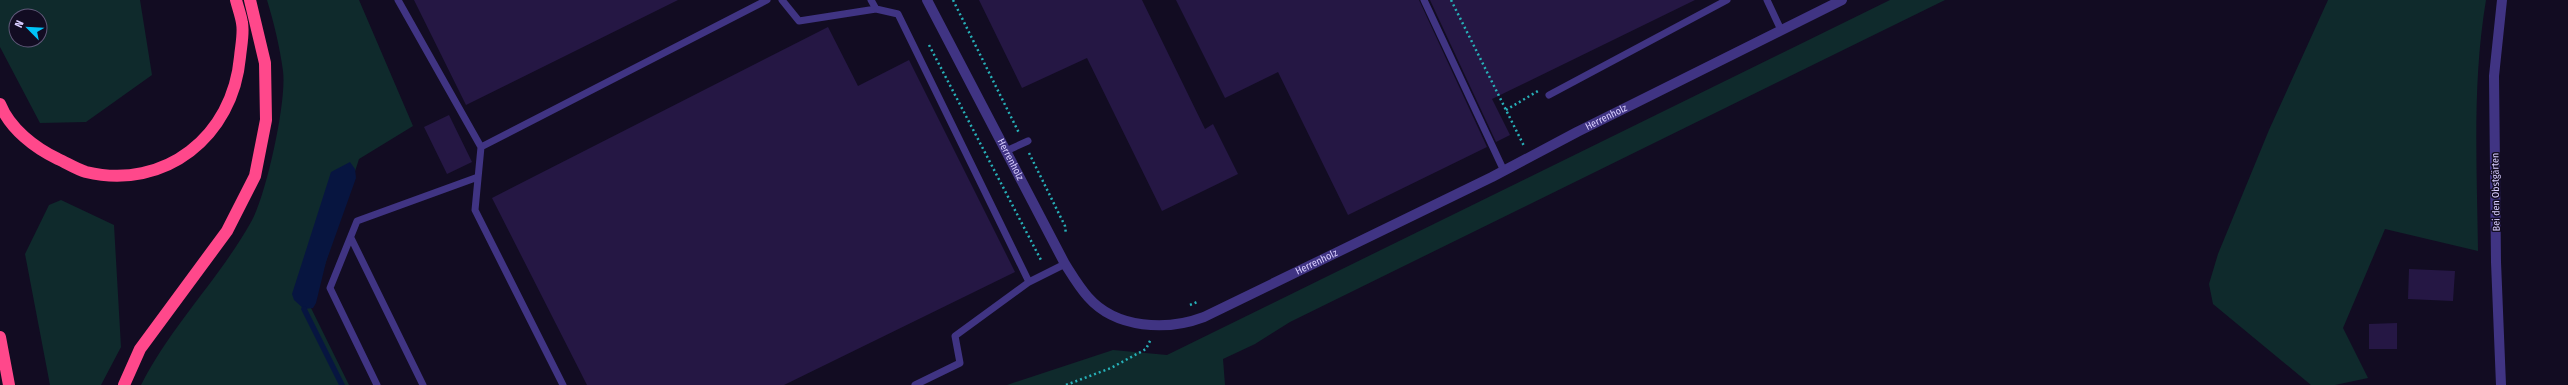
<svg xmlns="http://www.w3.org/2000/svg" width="2568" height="385" font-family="'Fira Sans Condensed',sans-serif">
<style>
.green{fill:#0f2a2c;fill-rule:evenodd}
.water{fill:#071540}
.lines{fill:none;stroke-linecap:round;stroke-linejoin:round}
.stream{stroke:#071540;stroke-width:5.5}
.building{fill:#251744}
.path{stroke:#27b0b8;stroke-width:2.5;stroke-dasharray:2 3;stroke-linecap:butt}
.lane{stroke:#403483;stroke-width:7}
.street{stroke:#403483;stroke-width:10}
.highway{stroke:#ff488b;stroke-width:12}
.labels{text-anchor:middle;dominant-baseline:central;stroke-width:3;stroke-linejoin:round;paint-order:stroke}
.street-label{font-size:10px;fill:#d8cdff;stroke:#120c22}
</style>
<rect width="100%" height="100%" fill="#120c22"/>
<path class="green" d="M0,0h140l12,75 -66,47 -46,1 -40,-76zM16,16h24v24h-24z
M267,0h92l54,126 -54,33 -48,149 38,77h-208c30,-59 78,-106 110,-163 15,-26 36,-121 32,-151 -3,-23 -9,-48 -16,-71z
M1890,0h55l-655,322 -35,22 -32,15 2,26h-218l106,-35 54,5z
M2328,0h158c-14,83 -9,168 -8,251l-93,-22 -42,99 25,50 -33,7h-24l-98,-81 -4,-20 9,-30 51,-124z
M61,200l53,25 7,122 -20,38h-51l-25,-131 24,-49z"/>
<path class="water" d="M350,162l5,7 1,9 -30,84 -10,41 -3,5 -9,1 -10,-9 -2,-6 39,-122z"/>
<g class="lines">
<path class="stream" d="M304,309l38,76"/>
</g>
<path class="building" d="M414,0h264l-212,105z
M979,0h163l63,129 8,-5 25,50 -76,37 -75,-153 -65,30z
M1176,0h243l68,147 -139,68 -70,-143 -53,26z
M1430,0h265l-203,99 18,36 -14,7z
M828,27l30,59 51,-26 106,212 -231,113h-197l-95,-187z
M449,115l23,47 -25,12 -23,-47z
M2409,269l46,2 -2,30 -45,-2z
M2397,323v26h-28v-25z"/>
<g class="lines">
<path class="path" d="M953,0l66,133
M1451,0l73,146
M929,45l113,217
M1506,110l32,-19
M1029,153l36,73 1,8
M1190,305l7,-3
M1066,385l45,-17 35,-19 5,-10"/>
<path class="lane" d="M398,0l83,147 286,-147
M782,0l17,21 77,-12 22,5 131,268 36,-18
M871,0l5,9
M1424,0l80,171
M1767,0l14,30
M1549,95l178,-95
M481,147l-6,63 88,175
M1006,151l22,-10
M351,238l72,147
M377,385l-47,-97 27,-67 121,-44
M915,385l45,-22 -5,-27 74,-54"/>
<g class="street">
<path id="s1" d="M927,0l138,264c7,11 14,23 23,33 28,32 79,34 116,20l288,-140 85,-45 265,-132"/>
<path d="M2501,385l-5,-123 -2,-186 8,-76"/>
</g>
<path class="highway" d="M0,104c10,25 35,44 58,55 9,4 18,10 28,13 79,19 147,-36 154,-115 1,-11 4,-24 2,-34 -1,-7 -4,-15 -6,-23
M0,337l9,48
M124,385l16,-36 87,-118 28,-55 11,-56 -1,-57 -15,-63"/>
</g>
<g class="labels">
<g class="street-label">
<text stroke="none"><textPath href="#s1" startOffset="912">Herrenholz</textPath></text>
<text stroke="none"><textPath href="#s1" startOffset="180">Herrenholz</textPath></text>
<text transform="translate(2496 192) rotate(-91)">Bei den Obstgärten</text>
<text stroke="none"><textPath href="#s1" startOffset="588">Herrenholz</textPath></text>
</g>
</g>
<g transform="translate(28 28) rotate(294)"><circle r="19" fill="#120c22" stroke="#61597a"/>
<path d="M0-3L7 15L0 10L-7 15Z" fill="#00c3f8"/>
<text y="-6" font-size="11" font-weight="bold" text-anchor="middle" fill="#d8cdff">N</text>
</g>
</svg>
